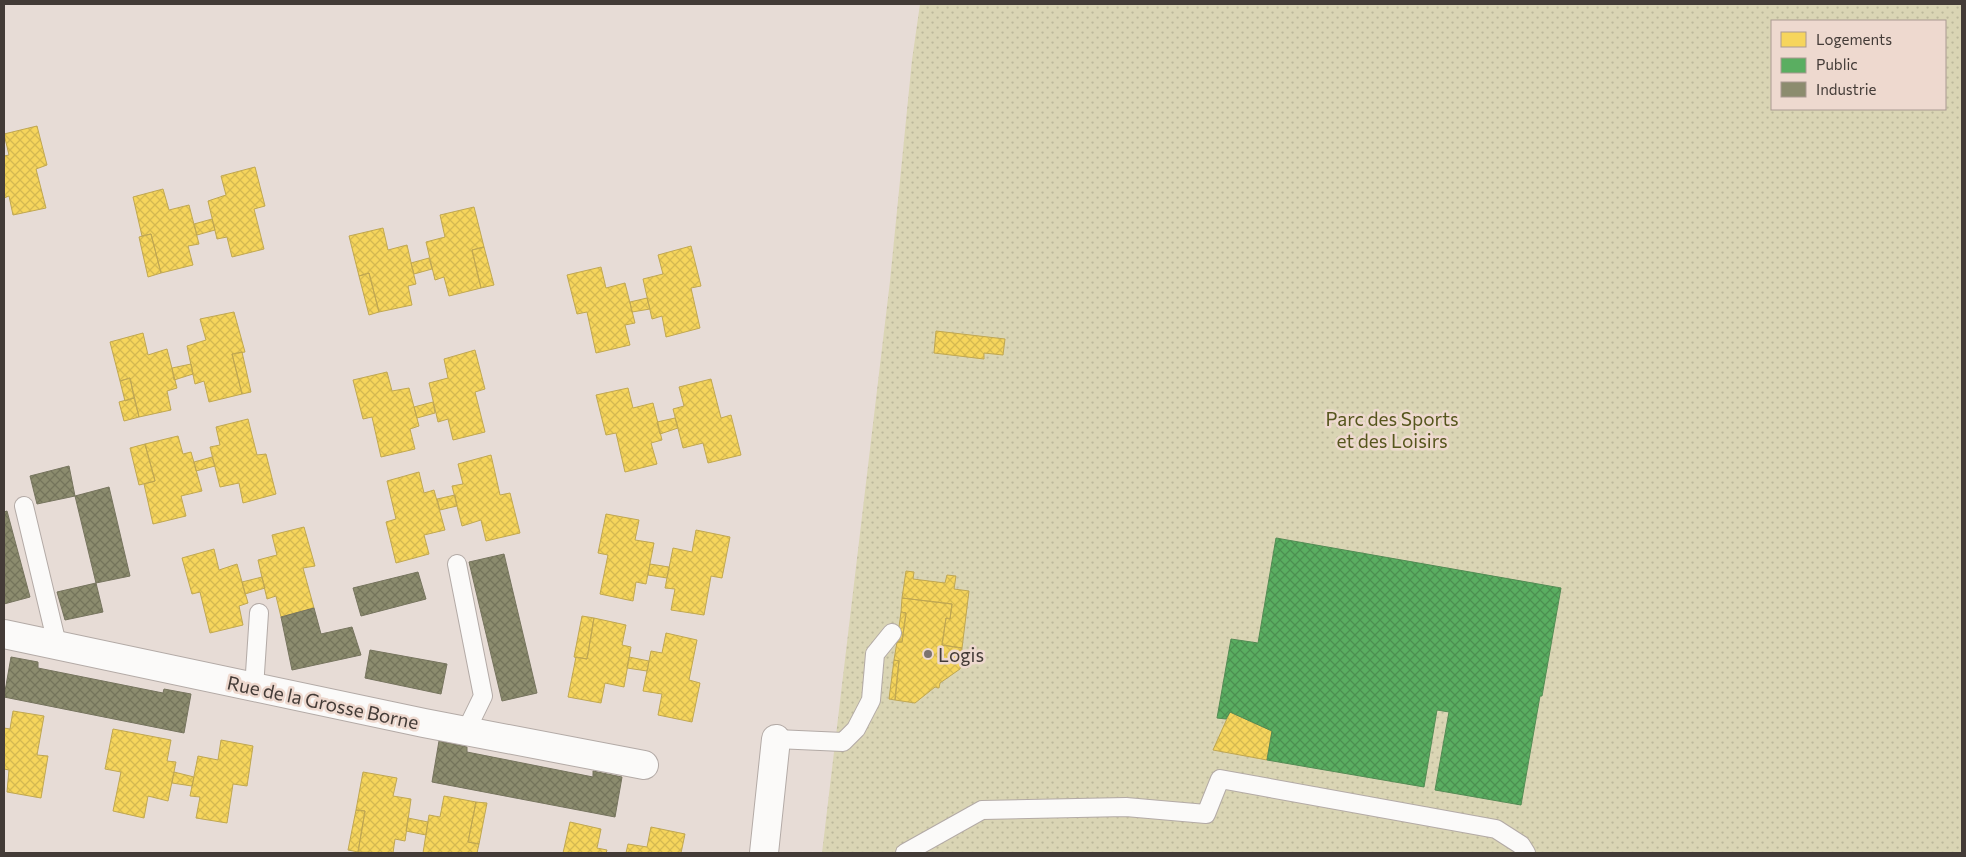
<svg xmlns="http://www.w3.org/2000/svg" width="1966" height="857" font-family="Commissioner,sans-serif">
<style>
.park{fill:url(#park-dots);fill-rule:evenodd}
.homes{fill:url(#homes-cross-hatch);stroke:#c0a751}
.public{fill:url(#public-cross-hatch);stroke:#538c54}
.industry{fill:url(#industry-cross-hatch);stroke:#76745e}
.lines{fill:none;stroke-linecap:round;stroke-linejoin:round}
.lane-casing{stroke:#b3aaa6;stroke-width:20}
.street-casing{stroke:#b3aaa6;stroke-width:30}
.lane{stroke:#fbfaf9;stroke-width:18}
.street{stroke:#fbfaf9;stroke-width:28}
.poi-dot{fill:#7c736f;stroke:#eed9cf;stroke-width:2}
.labels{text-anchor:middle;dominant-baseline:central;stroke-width:5;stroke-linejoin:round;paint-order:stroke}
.park-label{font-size:19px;fill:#56561d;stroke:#eed9cf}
.poi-label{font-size:19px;fill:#433b37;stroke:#eed9cf;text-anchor:start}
.street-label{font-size:19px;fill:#433b37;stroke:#eed9cf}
</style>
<defs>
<pattern id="park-dots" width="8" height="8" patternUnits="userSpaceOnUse" patternTransform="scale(1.25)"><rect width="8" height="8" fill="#dad5b4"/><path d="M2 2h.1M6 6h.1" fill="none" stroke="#bcb89b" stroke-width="1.8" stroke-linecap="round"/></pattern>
<pattern id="homes-cross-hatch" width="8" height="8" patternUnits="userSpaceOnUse" patternTransform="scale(1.25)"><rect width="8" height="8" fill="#f6d55c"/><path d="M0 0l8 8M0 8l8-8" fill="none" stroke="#d4b851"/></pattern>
<pattern id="public-cross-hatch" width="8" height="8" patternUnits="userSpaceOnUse" patternTransform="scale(1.25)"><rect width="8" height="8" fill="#5aae61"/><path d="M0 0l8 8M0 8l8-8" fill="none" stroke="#4c8f51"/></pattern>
<pattern id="industry-cross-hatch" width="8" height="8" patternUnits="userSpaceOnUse" patternTransform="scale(1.25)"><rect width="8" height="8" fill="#8c8c6e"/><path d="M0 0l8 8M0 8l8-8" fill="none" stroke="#74745b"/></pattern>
</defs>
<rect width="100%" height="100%" fill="#e7dcd6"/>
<path class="park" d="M920,4h1042v849h-1140l68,-572 22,-221zM1772,21h173v88h-173z"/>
<path class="homes" d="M37,126l10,39 -11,4 10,39 -33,7 -4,-19 -5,2v-42l5,-1 -5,-21z
M255,167l10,39 -11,3 10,40 -32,8 -5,-20 -10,2 -9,-38 18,-6 -5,-19z
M163,189l6,21 20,-5 10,39 -11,2 5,19 -32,8 -10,-39 -9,2 -9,-39z
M474,207l10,40 -12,3 9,38 -32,8 -5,-19 -9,3 -9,-38 19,-5 -5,-22z
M212,219l3,11 -18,5 -3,-11z
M383,228l5,22 19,-5 9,39 -8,2 4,19 -33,7 -10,-39 -10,3 -10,-40z
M151,234l10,39 -13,4 -9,-40z
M691,246l10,40 -10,2 9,40 -34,9 -4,-21 -10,3 -9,-40 20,-5 -5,-19z
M484,247l10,38 -13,3 -9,-38z
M429,258l3,11 -18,5 -3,-11z
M601,267l5,21 19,-5 10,40 -10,2 5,20 -34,8 -9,-41 -10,2 -10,-39z
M369,273l10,39 -10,3 -10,-39z
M647,298l3,11 -18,3 -2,-10z
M234,312l11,40 -13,2 10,40 -33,8 -5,-21 -9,3 -8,-38 19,-6 -6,-21z
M936,331l69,8 -2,16 -19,-2v6l-50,-6z
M143,333l5,22 19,-6 10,39 -10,3 4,19 -32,7 -9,-39 -10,3 -10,-39z
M475,350l10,39 -10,3 10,40 -32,8 -5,-21 -10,3 -9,-39 19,-5 -4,-19z
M242,352l9,40 -9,2 -10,-40z
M191,364l2,10 -19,6 -2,-12z
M387,372l5,19 17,-3 10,38 -9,3 5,20 -34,8 -9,-40 -9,2 -10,-39z
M130,378l4,20 -9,3 -5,-20z
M711,379l10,39 10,-3 10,40 -33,8 -5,-20 -20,5 -10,-39 11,-3 -5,-19z
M628,388l5,20 20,-5 9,37 -11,3 6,21 -32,8 -9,-39 -10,2 -10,-40z
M134,398l5,19 -15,4 -5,-19z
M433,402l2,11 -18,5 -3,-11z
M675,418l3,10 -18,6 -3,-12z
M248,419l9,36 9,-1 10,40 -33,9 -4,-20 -19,4 -10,-40 10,-2 -4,-18z
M178,436l5,18 8,-2 11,39 -21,5 5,20 -33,8 -9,-40 11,-3 -10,-37z
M145,444l10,37 -16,4 -9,-37z
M491,455l9,40 10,-2 10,40 -34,8 -5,-21 -19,6 -10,-40 11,-2 -5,-20z
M212,457l3,9 -19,5 -2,-9z
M419,472l5,21 10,-3 11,40 -21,5 5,19 -33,9 -10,-41 10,-3 -9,-38z
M455,495l2,11 -17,4 -3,-11z
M606,514l33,6 -4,20 19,3 -8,41 -10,-2 -3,19 -33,-7 8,-39 -10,-2z
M304,527l11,39 -12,2 11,40 -33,9 -5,-21 -9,3 -9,-39 19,-5 -5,-20z
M696,530l34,7 -8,41 -11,-2 -7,39 -33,-5 4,-21 -10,-1 8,-40 19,4z
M214,549l5,21 18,-6 11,39 -9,3 4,19 -33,8 -10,-41 -8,2 -10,-36z
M650,564l19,3 -2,11 -19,-3z
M906,571l8,1 -1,7 32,4 2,-8 9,1 -2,13 15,2 -7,57 -20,-3 4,-27 4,1 2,-15 -50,-6z
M262,577l3,11 -20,6 -3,-12z
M902,598l50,6 -2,15 -4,-1 -4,27 20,3 -2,21 -20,14 -1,5 -4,-1 -20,16 -20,-3 4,-39 -5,-1 3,-18h5l4,-29 -5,-1z
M901,612l5,1 -4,29h-5z
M582,616l12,2 -7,41 -13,-2z
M594,618l32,7 -4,20 9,2 -7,40 -19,-4 -4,20 -33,-6 8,-40 11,2z
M666,633l31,7 -8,40 11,3 -8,39 -34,-7 4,-21 -19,-3 8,-40 11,2z
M629,657l20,4 -2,10 -20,-3z
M894,660l5,1 -4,39 -6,-1z
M13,711l31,5 -7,39 11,1 -7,42 -34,-6 2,-22 -5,-1v-41l6,1z
M1230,712l42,19 -5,29 -54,-10z
M113,729l58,11 -4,21 9,1 -8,39 -20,-5 -4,22 -31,-7 8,-39 -16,-3z
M221,740l32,6 -6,40 -14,-2 -6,39 -31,-5 4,-21 -10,-1 8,-40 20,4z
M174,772l20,5 -2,9 -20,-3z
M363,772l34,6 -4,18 18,3 -6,42 -10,-2 -2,14 -35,-1 7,-41 -9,-1z
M444,796l32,6 -8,40 11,2 -2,9h-54l6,-38 11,2z
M476,802l11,1 -8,41 -11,-2z
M356,810l9,1 -7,41 -10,-2z
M408,818l20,4 -2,13 -20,-4z
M570,822l31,7 -4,19 10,2 -1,3h-43z
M651,827l34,7 -4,19h-55l2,-9 19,3z"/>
<path class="public" d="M1276,538l285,50 -19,108h-2l-19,109 -86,-15 14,-78 -12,-2 -13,77 -157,-27 5,-29 -42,-19 -4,7 -9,-1 14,-79 27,4z"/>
<path class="industry" d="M69,466l6,30 -38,8 -7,-28z
M109,487l21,89 -34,7 -21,-87z
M7,511l23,86 -26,7v-92z
M504,554l33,139 -35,8 -33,-139z
M418,572l8,27 -65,17 -8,-28z
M96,583l7,29 -38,8 -8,-28z
M314,608l7,26 31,-7 9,28 -69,15 -11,-53z
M370,650l77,14 -6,30 -76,-16z
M11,657l27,5v6l125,25 1,-4 27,5 -7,39 -180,-36z
M439,741l28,6v5l126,25v-6l29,6 -7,40 -183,-35z"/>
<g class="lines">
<g class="lane-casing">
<path id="lane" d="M24,506l33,138
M457,564l26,132 -17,35
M254,688l5,-75
M776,739l67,3 13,-13 15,-29 4,-46 17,-21
M905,853l77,-43 144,-3 80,7 14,-35 276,50 25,16 5,8"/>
</g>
<g class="street-casing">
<path id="street" d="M4,634l420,89 220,42
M764,853l12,-114"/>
</g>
<use href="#lane" class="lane"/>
<use href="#street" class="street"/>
</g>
<circle class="poi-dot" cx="928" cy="654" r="5"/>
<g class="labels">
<g class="park-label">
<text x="1392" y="418">Parc des Sports<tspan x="1392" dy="22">et des Loisirs</tspan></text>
</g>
<g class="poi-label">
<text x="938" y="654">Logis</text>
</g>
<g class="street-label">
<text transform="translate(323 702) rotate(12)">Rue de la Grosse Borne</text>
</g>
</g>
<rect width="1966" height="857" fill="none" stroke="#433b37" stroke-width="10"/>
<rect x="1771" y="20" width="175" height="90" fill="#eed9cf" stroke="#aa9a92"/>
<rect x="1781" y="32" width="25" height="15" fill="#f6d55c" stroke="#aa9a92"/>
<text x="1816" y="45" font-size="15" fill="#433b37">Logements</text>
<rect x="1781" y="58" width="25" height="15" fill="#5aae61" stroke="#aa9a92"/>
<text x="1816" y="70" font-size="15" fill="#433b37">Public</text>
<rect x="1781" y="82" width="25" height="15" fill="#8c8c6e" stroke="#aa9a92"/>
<text x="1816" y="95" font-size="15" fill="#433b37">Industrie</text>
</svg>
